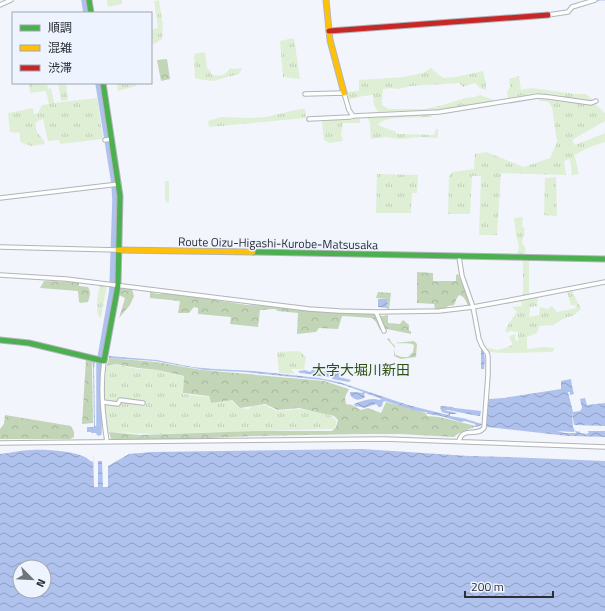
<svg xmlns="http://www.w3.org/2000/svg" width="605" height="611" font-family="'Titillium Web','Noto Sans JP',sans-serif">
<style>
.grass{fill:url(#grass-tufts)}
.forest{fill:url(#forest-crowns)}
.water{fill:url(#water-waves);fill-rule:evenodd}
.pier{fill:#f2f5fb}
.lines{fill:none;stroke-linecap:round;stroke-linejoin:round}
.stream{stroke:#afc2ed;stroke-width:1}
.river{stroke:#afc2ed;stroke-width:5.5}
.street-casing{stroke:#b2b4ba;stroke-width:5.5}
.fast-casing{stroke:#b2b4ba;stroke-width:7}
.slow-casing{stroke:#b2b4ba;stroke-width:7}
.jam-casing{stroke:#b2b4ba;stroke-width:7}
.street{stroke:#fdfefe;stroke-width:3.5}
.fast{stroke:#4caf50;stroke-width:5}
.slow{stroke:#ffc107;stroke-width:5}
.jam{stroke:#c62828;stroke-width:5}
.labels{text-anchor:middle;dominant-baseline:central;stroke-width:3;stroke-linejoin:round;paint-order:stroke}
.street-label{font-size:12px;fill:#2c2f34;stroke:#eef4ff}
.quarter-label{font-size:14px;fill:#32510e;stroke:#eef4ff}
</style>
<defs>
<pattern id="grass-tufts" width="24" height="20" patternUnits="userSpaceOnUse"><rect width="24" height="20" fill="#deefd6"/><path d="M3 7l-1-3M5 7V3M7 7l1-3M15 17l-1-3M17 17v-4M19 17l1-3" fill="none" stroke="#bfcdb8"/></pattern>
<pattern id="forest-crowns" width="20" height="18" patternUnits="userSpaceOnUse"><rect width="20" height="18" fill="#c2d5b7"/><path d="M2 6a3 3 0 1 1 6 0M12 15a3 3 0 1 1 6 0" fill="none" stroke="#a7b79e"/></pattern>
<pattern id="water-waves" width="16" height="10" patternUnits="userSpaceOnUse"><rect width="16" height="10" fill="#afc2ed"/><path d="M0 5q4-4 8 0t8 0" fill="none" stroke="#8f9ec1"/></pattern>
</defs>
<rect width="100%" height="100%" fill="#f2f5fb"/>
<path class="grass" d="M107,0h15v4l-14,3z
M159,0c2,14 5,26 3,39l-6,4 -3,1 -2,-14 7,-2 -4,-27z
M294,38l6,41 -17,-2 -3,-36z
M205,52l2,16 3,3 2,4c8,1 13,1 18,-7l4,1 8,-1 -3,6 -26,7 -9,-1 -9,-2 -1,-24z
M431,68l12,10 13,-1 27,-6 3,13v6l-6,-2 -5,-5 -12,4 -4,-4 -48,3 -13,3 -8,-1 -7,1 -1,12v4l7,4h36l15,-3 25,-8 10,-1 5,-2 14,5 -5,3 -51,8h-37l-23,1 -4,-7 -1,-10 -10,1 -15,4 -2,-8 13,-1v-11l45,-3 19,-4z
M519,76l2,14 11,-2 43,6h11l6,5v2l-31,-4 -1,-2 -24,-2 -28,5 -1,-6 3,-5 -1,-8z
M29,83h18l1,6 3,-1 3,15 43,-5 6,41 -43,5 -1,-4 -11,1 -5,-22 -5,2 -3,3 2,8 7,9 1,3 -14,2 -11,-4v-9l-10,-1 -2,-19 25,-5 1,6 4,-1 4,-8 7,-1 -3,-13 -16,2z
M58,83h8l2,17 -7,1z
M117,83h19v3l-18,5z
M538,99h19l30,5h8l10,9v8l-33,19 3,5 30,-12v9l-15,5 -16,8 2,6 3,13 -7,1 -2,-16 -6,2 2,14 -65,-2 -4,62h-18l2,-59h-9l-2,38h-22l1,-38 3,-4 22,-3 1,-15 11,-2 38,15 26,-9 7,-16 -5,-35 -4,-5 -8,-1z
M300,109h5l1,9 -97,9 -1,-6 13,-4 29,1 16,-1z
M432,115v2c-13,1 -39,-1 -49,4 -3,1 -3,2 -5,4l12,5 5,1 2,3 37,1 2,-6h2v9l-18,-1 -20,2 -14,-2 -15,2 -1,-16 -3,-6z
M353,118l7,1v4h-17l-2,11 2,7 -13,2 -6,-3 -2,-19 2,-1z
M377,174l41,1 -1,18h-5l-1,20h-35z
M556,177l1,39 -13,-1 1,-37z
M165,181h4v21l-2,1 -2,-4z
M523,217l-1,9 3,3 -3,13c4,8 5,5 1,14h-6l2,-10 -3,-11 -2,-17z
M523,260h6v36h-6z
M100,284l7,1 -6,32h-2c-4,-9 -1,-23 1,-33z
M572,291l9,18 -7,6 -11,4 -10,6 -14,1 -2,7 -10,4v12l16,-2 12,1 -3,4 -47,1 -17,-1v-4l10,2 15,-5 -4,-8 3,-2 4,-1 -1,5 3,3v-10l-8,-1 -3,2 -2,-3 8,-13 4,-5 -5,-5 10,-1 -1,-5 -15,3 -2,-2 34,-5 -1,11 -1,-2 -6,1 -1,10 10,-2 1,-8 8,2 4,-3 5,6 19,-4 -1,-3h-4l-4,-13z
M298,351l4,2 4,5 -2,11h-13l4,5 -16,-1 -2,-21z
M114,364l24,5 20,1 26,7 -1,17 26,3 2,6 20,-3 8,8 10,1 3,-3 12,-1 13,6 23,-2 23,4 10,4 3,4v5l-4,3 -177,5 -44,-2 -3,-1 -4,-31 2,-33z"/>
<path class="forest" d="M167,59l3,20 -9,2 -4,-21z
M417,272l16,1v8h23v-6l2,-1 13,32h-3c-2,-5 -3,-9 -9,-11l-2,3 -3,7 -6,1 -3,3 -10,1 -1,-6 -17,-1z
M44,281l35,1v4l9,1c3,5 2,9 0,15l-7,1 -2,-1 -1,-11 -38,-3z
M121,288l11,1 2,7 -4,9 -11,13 6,-20 -6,-3z
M150,292l8,2 11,-1 78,12 25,1 30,4 24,2 49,1 2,4 11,-2v8l12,1 3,-4 6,5v6h2v3l-24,-5 -7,1 -4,-8 -4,-4 -30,-2 -4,13 -19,-1 -3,4 -19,2 1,-21 -20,-2 -3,-2 -15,1 -2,17 -28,-3 1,-7 -33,-3v-6l-4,-1 -5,6h-11l2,-12 -30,-3z
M378,292l13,1 -2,16h-2l1,-10 -12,-1z
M389,338l2,4 4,4v9l7,2h6l5,-5 1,-7c-6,-3 -13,-1 -19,-2l19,-2 3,3 -1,13 -15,2 -7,-3 1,-8 -8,-9z
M109,358l47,4 46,8 122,11 25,8 -4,8 1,7 6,1 9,5 7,-2 13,5 5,-11 40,11 1,3 12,1 37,9c-7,4 -16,5 -22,11l-54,-3h-41l-106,2 -64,3h-78l-2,-7 31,3 118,-4h74l4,-4 2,-7 -4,-4 -35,-8 -21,2 -13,-6 -25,4 -8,-8 -21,3 -2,-7 -26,-3 1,-17 -26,-6 -20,-2 -23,-4 -8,2z
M86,359l7,2 -1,6 1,56 -11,1z
M5,415l66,11 3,6v5l-4,2h-70v-10l4,-5z"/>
<path class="water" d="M378,299h10l-1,9 -9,-1z
M481,348c5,6 4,13 3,21h-3z
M109,356l48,4 35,7 22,2 40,2 65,7 20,4 69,23 40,10 1,-1 -7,-2 -2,-4 1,-2 12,1 1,1h1l26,3 -1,5h-2l-30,-6h-4l13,3 -1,1h-6v2l17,3 1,1h1l13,4v1l-6,2 -1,-3 -10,-3 -4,1 -20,-6 -13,-2 -2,-2c-11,0 -30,-8 -41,-11l-2,1 -1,4 -3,1 -3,-3 -12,4c-4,-2 -6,-1 -9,-2l-1,-2c7,-3 18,-7 25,-4l3,-1 -17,-6 -1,1 1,3c-5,4 -12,4 -15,-3v-2h6l6,1 1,-1 -19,-7 -21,-5 -78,-8 -40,-2 -50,-9 -46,-3z
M93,361h2l-1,7 1,58h5v7h-9v-1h-4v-5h7z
M333,369l7,2 -1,6 12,3 -2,2 -17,-3 1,-2 -16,-1 -6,-2 -11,-1 -2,-2 7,-1 5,2 2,-2 18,2z
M571,379l1,7 2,8 -4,1v-3h-2l5,20 7,-1 2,-3 -2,-9 5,-1 2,7 18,-2v23l-31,-1 -2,-13 1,15 2,4 -2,1 -16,-1 8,2h11l-1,-2h2v1l2,-1 1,2 7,1 2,-2 -2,-1h18v6l-31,-1h-6l-81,-9 -2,-1 2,-3 -2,1 2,-22 2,-1v-2l15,-1 57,-9v-8z
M362,449l107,7 39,1 97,4v150h-605v-157c11,-1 21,-4 32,-4 13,-1 41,1 53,7 2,1 5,4 8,5v-11h15v15l21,-12 23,-2zM20,567h24v24h-24z"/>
<path class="pier" d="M93,451h15v36h-5l-1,-26h-4v26h-4z"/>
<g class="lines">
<path class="stream" d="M582,6l18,-6h5
M570,12l5,-4"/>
<path class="river" d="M84,0l2,13
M98,83l16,100 1,17 -3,90 -13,74v69"/>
<g class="street-casing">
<path id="street" d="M0,5l11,-5
M548,15l20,-3 4,-5 23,-7
M305,94l39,-1 5,17 4,6
M309,119l41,-2 3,-1 86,-4 99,-16 11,1 42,6 5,-2
M105,140l7,-1
M0,198l119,-14
M0,247l118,3
M0,275l66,4 243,30 30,2 37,1 63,-1 34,-4 33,-6 99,-19
M376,312l8,19
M104,361c-4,28 -1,54 3,81
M103,402l15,2 2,-4 23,3
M459,441c4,-15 18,-4 25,-13l4,-53v-19l-1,-3 -5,-7 -3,-7 -6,-32 -11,-31 -3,-19
M0,443l384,-4 221,8"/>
</g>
<g class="fast-casing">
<path id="fast" d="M89,0l2,13
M253,252l352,7
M0,340l29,3 75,18 14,-76 2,-89 -17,-113"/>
</g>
<g class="slow-casing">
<path id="slow" d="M326,0l4,40 14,53
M118,250l135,2"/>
</g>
<g class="jam-casing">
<path id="jam" d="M329,31l219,-16"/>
</g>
<use href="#street" class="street"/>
<use href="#fast" class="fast"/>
<use href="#slow" class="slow"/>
<use href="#jam" class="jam"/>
</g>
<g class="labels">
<g class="street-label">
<text transform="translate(278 243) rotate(1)">Route Oizu-Higashi-Kurobe-Matsusaka</text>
</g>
<g class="quarter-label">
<text x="361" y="369">大字大堀川新田</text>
</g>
</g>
<rect x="12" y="12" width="140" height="72" fill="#eef4ff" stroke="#a0a5ae"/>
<rect x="20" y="25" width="20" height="6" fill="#4caf50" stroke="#a0a5ae"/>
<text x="48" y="32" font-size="12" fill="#2c2f34">順調</text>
<rect x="20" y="45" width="20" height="6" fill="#ffc107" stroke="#a0a5ae"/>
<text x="48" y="52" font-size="12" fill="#2c2f34">混雑</text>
<rect x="20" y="65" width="20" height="6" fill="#c62828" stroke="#a0a5ae"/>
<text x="48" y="72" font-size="12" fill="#2c2f34">渋滞</text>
<g transform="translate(32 579) rotate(114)"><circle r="19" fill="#eef4ff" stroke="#a0a5ae"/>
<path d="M0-3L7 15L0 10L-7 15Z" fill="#71747a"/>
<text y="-6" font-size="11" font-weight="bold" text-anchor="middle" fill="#2c2f34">N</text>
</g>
<path d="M465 591v6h88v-6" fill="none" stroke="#2c2f34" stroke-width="2"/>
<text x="471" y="591" font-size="12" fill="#2c2f34" stroke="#eef4ff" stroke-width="3" paint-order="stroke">200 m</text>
</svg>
